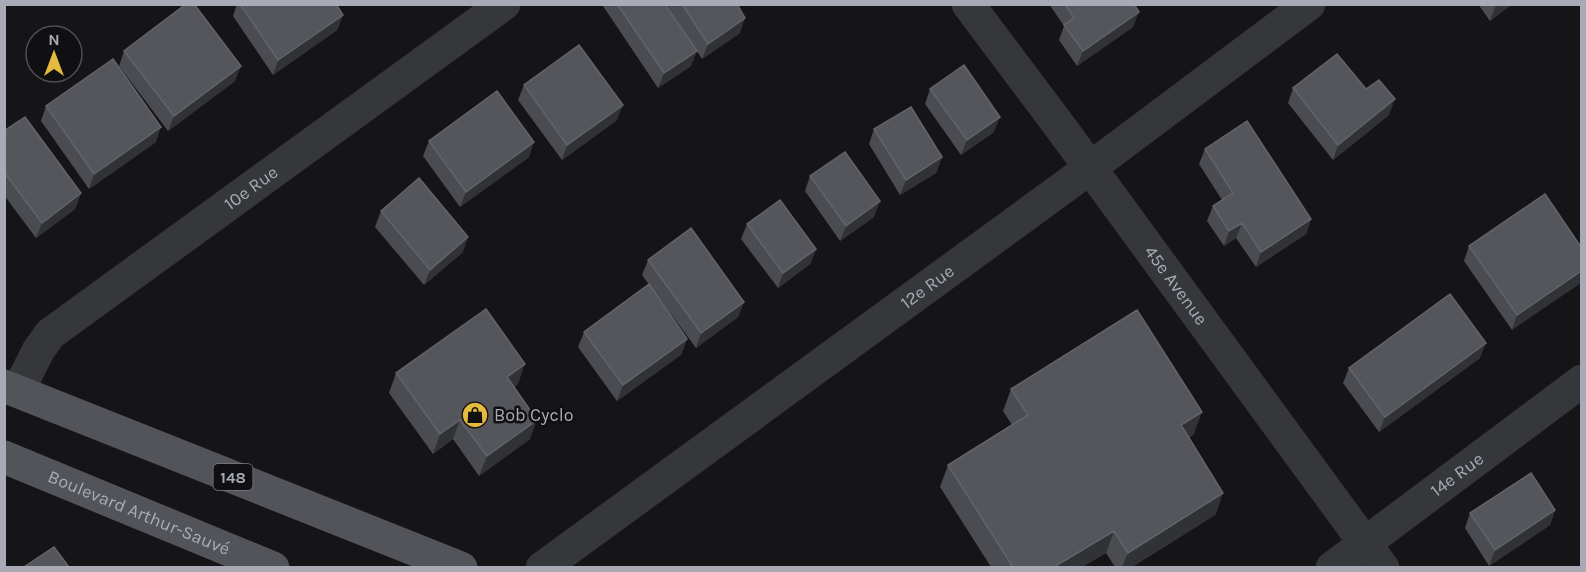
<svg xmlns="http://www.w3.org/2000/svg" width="1586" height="572" font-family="Karla,sans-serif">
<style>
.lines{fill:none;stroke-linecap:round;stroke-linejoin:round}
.minor{stroke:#36373b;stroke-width:33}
.major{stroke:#52545a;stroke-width:33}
.wall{fill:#4b4c52}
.shaded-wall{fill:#313236}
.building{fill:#55565c;stroke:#62646a;stroke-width:1.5}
.labels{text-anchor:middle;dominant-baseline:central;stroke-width:5;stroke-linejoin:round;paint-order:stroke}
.shield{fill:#101012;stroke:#7a7c85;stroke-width:1.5}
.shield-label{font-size:16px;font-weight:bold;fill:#a8abb6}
.street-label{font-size:18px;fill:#a8abb6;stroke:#101012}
.poi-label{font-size:18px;fill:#a8abb6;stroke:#101012;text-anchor:start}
</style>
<rect width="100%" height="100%" fill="#151517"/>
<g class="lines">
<g class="minor">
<path id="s1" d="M968,4l93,124 322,440"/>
<path id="s2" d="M18,391l20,-40 12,-17 454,-330"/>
<path id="s3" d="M542,568l548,-400 219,-164"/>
<path id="s4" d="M1332,568l250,-187"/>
</g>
<g class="major">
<path d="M4,386l457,182"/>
<path id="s5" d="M4,457l269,111"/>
</g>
</g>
<path class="wall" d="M237,4h99l7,11 -6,15 -64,45 -40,-59z
M604,4h61l26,62 -33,22 -55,-82z
M666,4h71l3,29 -38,26z
M1049,4h85l-1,23 -56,39 -18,-26 5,-14z
M1478,4h34l-22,17z
M124,51l111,30 -67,50 -49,-65z
M524,85l93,35 -55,40 -44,-60z
M1293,88l73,1 23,26 -56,45 -45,-57z
M930,89l64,43 -33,23 -36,-51z
M46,106l110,36 -67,47 -48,-68z
M874,129l68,28 -6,16 -36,22 -31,-51z
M4,131l77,62 -6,16 -39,29 -32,-43z
M429,141l100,16 -69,50 -37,-51z
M1205,149l106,70 -5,15 -50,33 -20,-29 -12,8 -17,-25 6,-15 9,-6 -23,-36z
M810,176l64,41 -34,24 -35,-50z
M381,211l82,41 -39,33 -49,-58z
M747,224l69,25 -6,15 -32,24 -37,-49z
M1469,246l112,1 -69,83 -48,-69z
M648,260l96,42 -6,15 -42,31 -54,-73z
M584,332l98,22 -65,47 -39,-54z
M1480,358l-101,74 -36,-49 6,-15z
M396,373l122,11 -4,3 16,52 -51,37 -26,-37 -20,15 -44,-61z
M1011,389l183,45 -5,4 34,55 -8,22 -83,52h-17l-9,-14 -24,14h-91l-51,-80 8,-22 64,-40 -9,-14z
M1555,510l-5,15 -61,41 -24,-38 5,-15z"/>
<path class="shaded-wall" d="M1497,4h15l-22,17 6,-16z
M1139,12l-6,15 -56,39 6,-15z
M343,15l-6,15 -64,45 5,-15z
M745,18l-5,15 -38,26 6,-15z
M697,51l-6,15 -33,22 6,-15z
M241,66l-6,15 -67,50 6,-15z
M1395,99l-6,16 -56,45 5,-15z
M623,105l-6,15 -55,40 5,-15z
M1000,117l-6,15 -33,23 6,-15z
M161,127l-5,15 -67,47 5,-15z
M534,142l-5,15 -69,50 6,-15z
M942,157l-6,16 -36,22 6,-15z
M81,193l-6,16 -39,29 6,-15z
M880,201l-6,16 -34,24 6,-15z
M1311,219l-5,15 -50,33 5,-15z
M1242,223l-6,15 -12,8 5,-15z
M468,237l-5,15 -39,33 6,-15z
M816,249l-6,15 -32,24 5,-15z
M1581,271v12l-69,47 5,-15z
M744,302l-6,15 -42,31 5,-15z
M687,339l-5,15 -65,47 6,-16z
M1486,343l-6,15 -101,74 6,-15z
M525,364l-7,20 -18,12 7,-19z
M1202,412l-8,22 -21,13 8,-22z
M460,420l-7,19 -20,15 7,-20z
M537,420l-7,19 -51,37 8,-20z
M1223,493l-8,22 -83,52h-10l6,-14z
M1555,510l-5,15 -61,41 6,-16z
M1114,531l-8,22 -24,14h-28z"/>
<path class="building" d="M186,4h8l47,62 -67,50 -50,-65z
M240,4h96l7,11 -65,45z
M617,4h48l32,47 -33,22z
M682,4h55l8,14 -37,26z
M1065,4h69l5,8 -56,39 -19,-26 10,-7z
M579,45l44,60 -56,40 -43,-60z
M1337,54l29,35 13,-9 16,19 -57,46 -45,-57z
M113,59l48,68 -67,47 -48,-68z
M964,65l36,52 -33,23 -37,-51z
M497,91l37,51 -68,50 -37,-51z
M911,107l31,50 -36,23 -32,-51z
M25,117l56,76 -39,30 -38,-51v-41z
M1247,121l64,98 -50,33 -19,-29 -13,8 -16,-25 20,-13 -28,-44z
M845,152l35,49 -34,25 -36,-50z
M419,178l49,59 -38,33 -49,-59z
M1545,194l36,53v24l-64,44 -48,-69z
M780,200l36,49 -33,24 -36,-49z
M691,228l53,74 -43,31 -53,-73z
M649,284l38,55 -64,46 -39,-53z
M1450,294l36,49 -101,74 -36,-49z
M486,309l39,55 -18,13 30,43 -50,36 -27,-36 -20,14 -44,-61z
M1137,310l65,102 -21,13 42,68 -95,60 -14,-22 -60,36h-41l-65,-102 80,-50 -17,-26z
M1531,473l24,37 -60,40 -25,-37z
M54,547l15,20h-45z"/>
<defs>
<g id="shop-disc" transform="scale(1.35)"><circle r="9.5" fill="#e6ba3d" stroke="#101012"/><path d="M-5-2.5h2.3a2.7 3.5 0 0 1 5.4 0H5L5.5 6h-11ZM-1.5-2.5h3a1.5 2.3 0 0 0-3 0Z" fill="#111"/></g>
</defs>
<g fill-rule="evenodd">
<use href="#shop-disc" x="475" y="415"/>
</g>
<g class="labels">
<rect class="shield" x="213.5" y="464" width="39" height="26" rx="4.5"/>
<g class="shield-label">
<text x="233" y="477">148</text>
</g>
<g class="street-label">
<text stroke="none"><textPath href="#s2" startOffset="314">10e Rue</textPath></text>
<text stroke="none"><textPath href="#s1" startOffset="350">45e Avenue</textPath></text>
<text stroke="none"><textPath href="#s3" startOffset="477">12e Rue</textPath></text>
<text stroke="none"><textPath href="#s4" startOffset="156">14e Rue</textPath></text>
<text stroke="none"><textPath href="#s5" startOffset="146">Boulevard Arthur-Sauvé</textPath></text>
</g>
<g class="poi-label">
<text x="494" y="415">Bob Cyclo</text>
</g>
</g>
<rect width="1586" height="572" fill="none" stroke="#a8abb6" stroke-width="12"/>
<g transform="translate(54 54)"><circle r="28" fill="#101012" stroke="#4d4e54" stroke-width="1.5"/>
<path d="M0-4.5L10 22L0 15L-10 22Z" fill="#e6ba3d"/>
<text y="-9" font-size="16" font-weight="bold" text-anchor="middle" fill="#a8abb6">N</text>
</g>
</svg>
